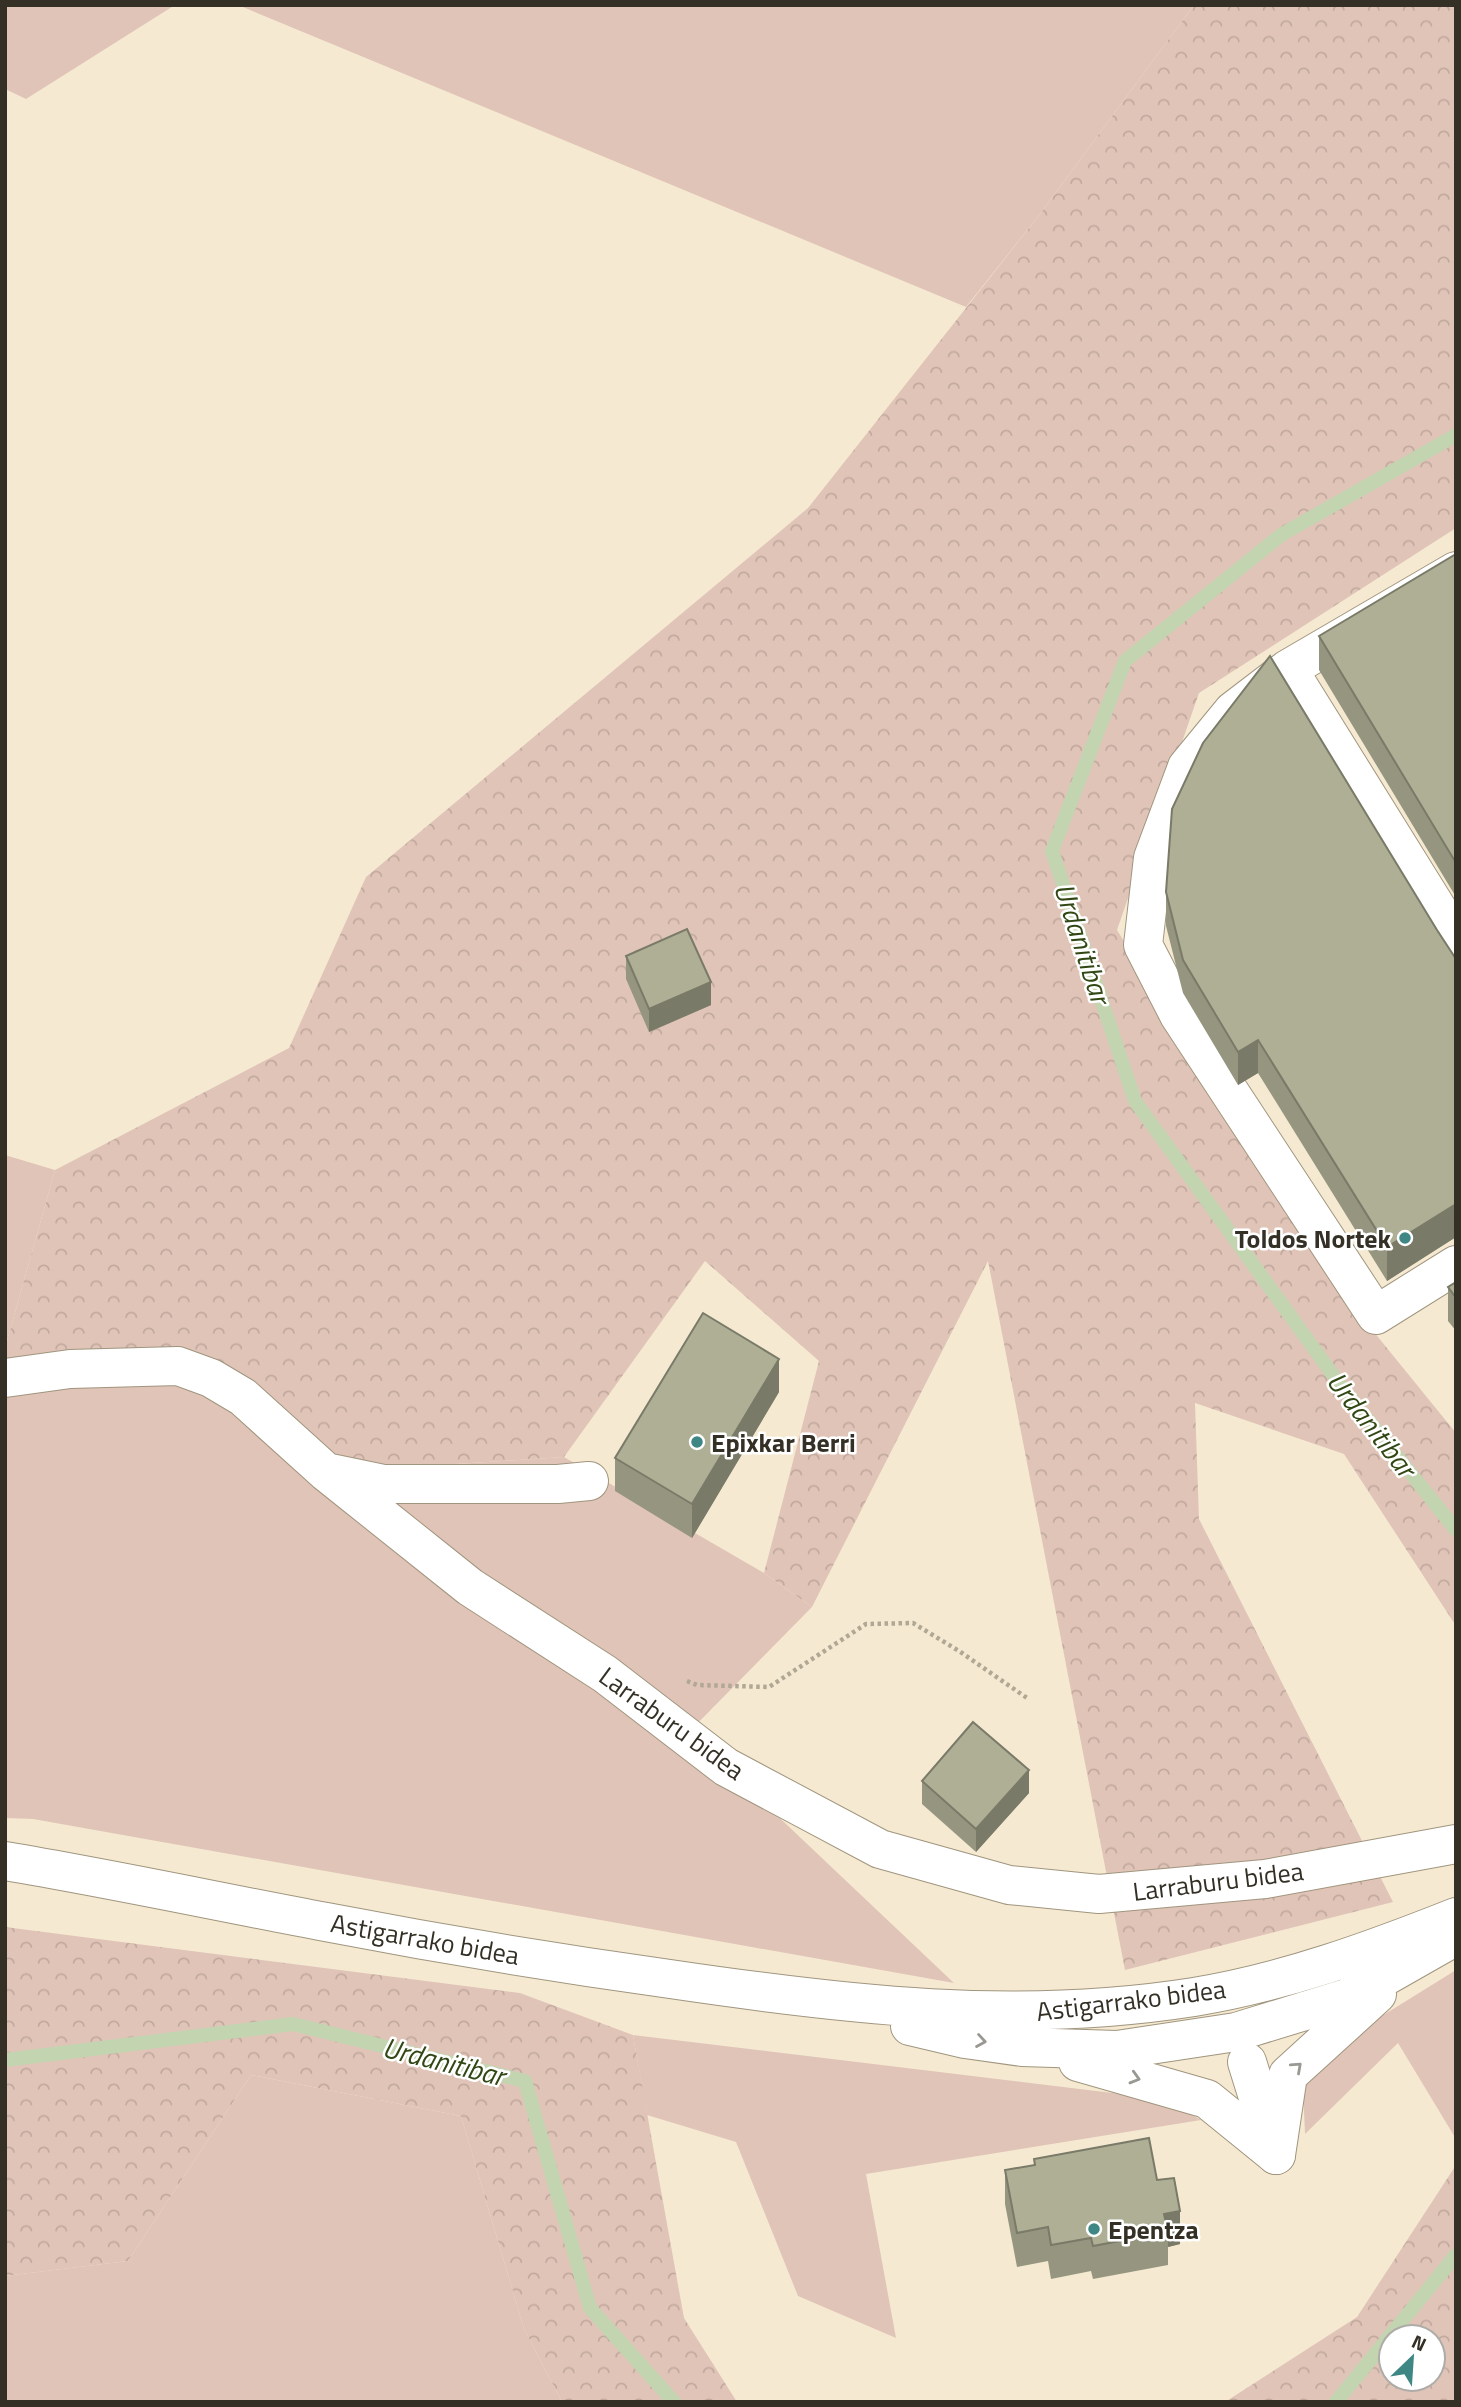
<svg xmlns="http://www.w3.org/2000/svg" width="1461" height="2407" font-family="'Titillium Web',sans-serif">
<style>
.green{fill:#e1c4b8}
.forest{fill:url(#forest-crowns);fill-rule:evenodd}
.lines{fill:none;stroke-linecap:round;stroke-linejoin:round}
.stream{stroke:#c2d4b0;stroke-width:14}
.minor-casing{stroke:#a0957e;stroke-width:40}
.major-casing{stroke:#a0957e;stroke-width:40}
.path{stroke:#b0a894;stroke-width:4.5;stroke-dasharray:3.5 3.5;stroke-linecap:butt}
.minor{stroke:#fff;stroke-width:38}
.major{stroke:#fff;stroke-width:38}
.wall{fill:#969680}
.shaded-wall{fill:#7a7a68}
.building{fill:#aeaf95;stroke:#7a7a68;stroke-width:2}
.oneway{stroke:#9a9892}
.poi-dot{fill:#3f8785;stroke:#fff;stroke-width:2.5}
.labels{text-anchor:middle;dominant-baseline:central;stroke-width:5;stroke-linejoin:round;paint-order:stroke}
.poi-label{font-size:26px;font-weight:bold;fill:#343026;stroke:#fff;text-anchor:start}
.street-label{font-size:26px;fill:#343026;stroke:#fff}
.water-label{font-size:28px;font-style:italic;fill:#314814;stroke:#fff}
</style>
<defs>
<pattern id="forest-crowns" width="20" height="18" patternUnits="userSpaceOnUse" patternTransform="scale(1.75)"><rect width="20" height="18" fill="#e1c4b8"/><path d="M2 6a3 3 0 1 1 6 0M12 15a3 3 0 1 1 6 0" fill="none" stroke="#c2a99e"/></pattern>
</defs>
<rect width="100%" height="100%" fill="#f5ead1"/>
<path class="green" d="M5,5h170l-149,94 -21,-10z
M238,5h956l-157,213 -71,89z
M5,1155l50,15 -50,178z
M193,1376l155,95 216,-14 200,116 48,34 -123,125 265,251 -921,-164 -28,-1v-429z
M1456,1970v169l-58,-96 -93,91 -2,-46 45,-51z
M633,2035l496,60 45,10 27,15 -335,54 30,164 -98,-42 -62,-154 -89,-27z
M251,2075l210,41 63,213 38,73h-557v-126l123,-15z"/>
<path class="forest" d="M1194,5h262v523l-257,165 -82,237 235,375 104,128v193l-112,-172 -149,-51 4,116 194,383 -268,68 -137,-709 -176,346 -48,-34 55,-212 -114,-100 -141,196 -216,14 -155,-95 -188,13v-41l50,-178 234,-122 77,-171 442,-369 229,-290z
M5,1927l515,66 113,42 51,283 53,84h-175l-38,-73 -63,-213 -210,-41 -123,186 -123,15z
M1456,2165v237h-231l132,-85zM1391,2337h42v42h-42z"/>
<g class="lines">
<path class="stream" d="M1456,435l-175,100 -156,126 -73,190 83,250 206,285 115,144
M5,2060l288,-36 232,57 65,227 84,94
M1336,2402l120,-147"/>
<g class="minor-casing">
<path id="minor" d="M1456,571l-168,98 -55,42 -46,56 -34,91 -10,87 36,70 197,300 80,-50
M1288,669l168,270
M5,1378l65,-9 108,-3 33,12 32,19 83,75 144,115 135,87 121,93 154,82 129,36 90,9 166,-15 191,-35
M331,1473l53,11h174l31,-3
M1247,2062l29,93"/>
</g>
<g class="major-casing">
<path id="major" d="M5,1861c108,18 214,41 321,61 114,22 229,41 344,57 176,26 346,46 524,18 91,-15 176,-46 262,-80
M910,2026l55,13 57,8 95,3 119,-18 111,-34 102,-58
M1078,2062l129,37 69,56
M1276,2155l12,-80 89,-81"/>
</g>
<path class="path" d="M687,1681l10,4 72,2 97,-63 47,-1 46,28 68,47"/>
<use href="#minor" class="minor"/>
<use href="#major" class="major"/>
</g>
<path class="wall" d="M1456,554v343l-137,-227v-34z
M1166,892l271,38 19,29v278l-69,44 -129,-208 -20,12 -55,-92 -17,-67z
M626,956l85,49 -62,27 -23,-53z
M1456,1282v49l-8,-10v-34z
M779,1392l-87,146 -77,-47v-33z
M922,1781l107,12 -53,59 -54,-48z
M1034,2159l123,21 23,64 -12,3v18l-75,14 -2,-8 -40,8 -3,-18 -31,6 -12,-63v-34l29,-5z"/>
<path class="shaded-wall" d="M711,982v23l-62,27v-23z
M1258,1040v33l-20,12v-33z
M1456,1204v33l-69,44v-34z
M779,1359v33l-87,146v-34z
M1029,1770v23l-53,59v-23z
M1180,2211v33l-12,3v-15l-4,-18z"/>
<path class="building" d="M1456,554v309l-137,-227z
M1270,656l167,274 19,29v245l-69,43 -129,-207 -20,12 -55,-92 -17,-68 6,-83 31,-66z
M687,929l24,53 -62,27 -23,-53z
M1456,1282v16l-8,-11z
M703,1313l76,46 -87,145 -77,-46z
M973,1722l56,48 -53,59 -54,-48z
M1149,2138l8,42 17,-2 6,33 -16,3 4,18 -75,14 -2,-8 -40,7 -3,-18 -31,6 -12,-63 30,-5 -1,-6z"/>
<defs><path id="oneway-chevron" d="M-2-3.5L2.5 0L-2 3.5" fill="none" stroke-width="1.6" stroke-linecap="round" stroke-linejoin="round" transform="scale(1.75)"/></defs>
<g class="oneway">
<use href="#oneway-chevron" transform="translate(981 2041) rotate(9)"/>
<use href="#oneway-chevron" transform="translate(1297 2067) rotate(-42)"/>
<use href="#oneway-chevron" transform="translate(1135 2078) rotate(16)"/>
</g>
<g class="poi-dot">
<circle cx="1405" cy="1238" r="7"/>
<circle cx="697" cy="1442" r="7"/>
<circle cx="1094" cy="2229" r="7"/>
</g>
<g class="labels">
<g class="poi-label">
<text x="1391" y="1238" text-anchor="end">Toldos Nortek</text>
<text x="711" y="1442">Epixkar Berri</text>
<text x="1108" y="2229">Epentza</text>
</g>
<g class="street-label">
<text transform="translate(672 1723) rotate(36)">Larraburu bidea</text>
<text transform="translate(1218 1881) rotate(-7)">Larraburu bidea</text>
<text transform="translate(425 1939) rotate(10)">Astigarrako bidea</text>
<text transform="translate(1131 2000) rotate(-7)">Astigarrako bidea</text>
</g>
<g class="water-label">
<text transform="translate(1083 943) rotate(72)">Urdanitibar</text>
<text transform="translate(1372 1424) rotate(52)">Urdanitibar</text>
<text transform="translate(444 2061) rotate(14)">Urdanitibar</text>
</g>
</g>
<rect width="1461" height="2407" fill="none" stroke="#343026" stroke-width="14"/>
<g transform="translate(1412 2358) rotate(25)"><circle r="33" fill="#ffffff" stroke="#aeaca8" stroke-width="2"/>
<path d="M0-5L12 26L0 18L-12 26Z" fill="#3f8785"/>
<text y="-10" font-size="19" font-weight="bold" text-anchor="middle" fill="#343026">N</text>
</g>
</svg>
